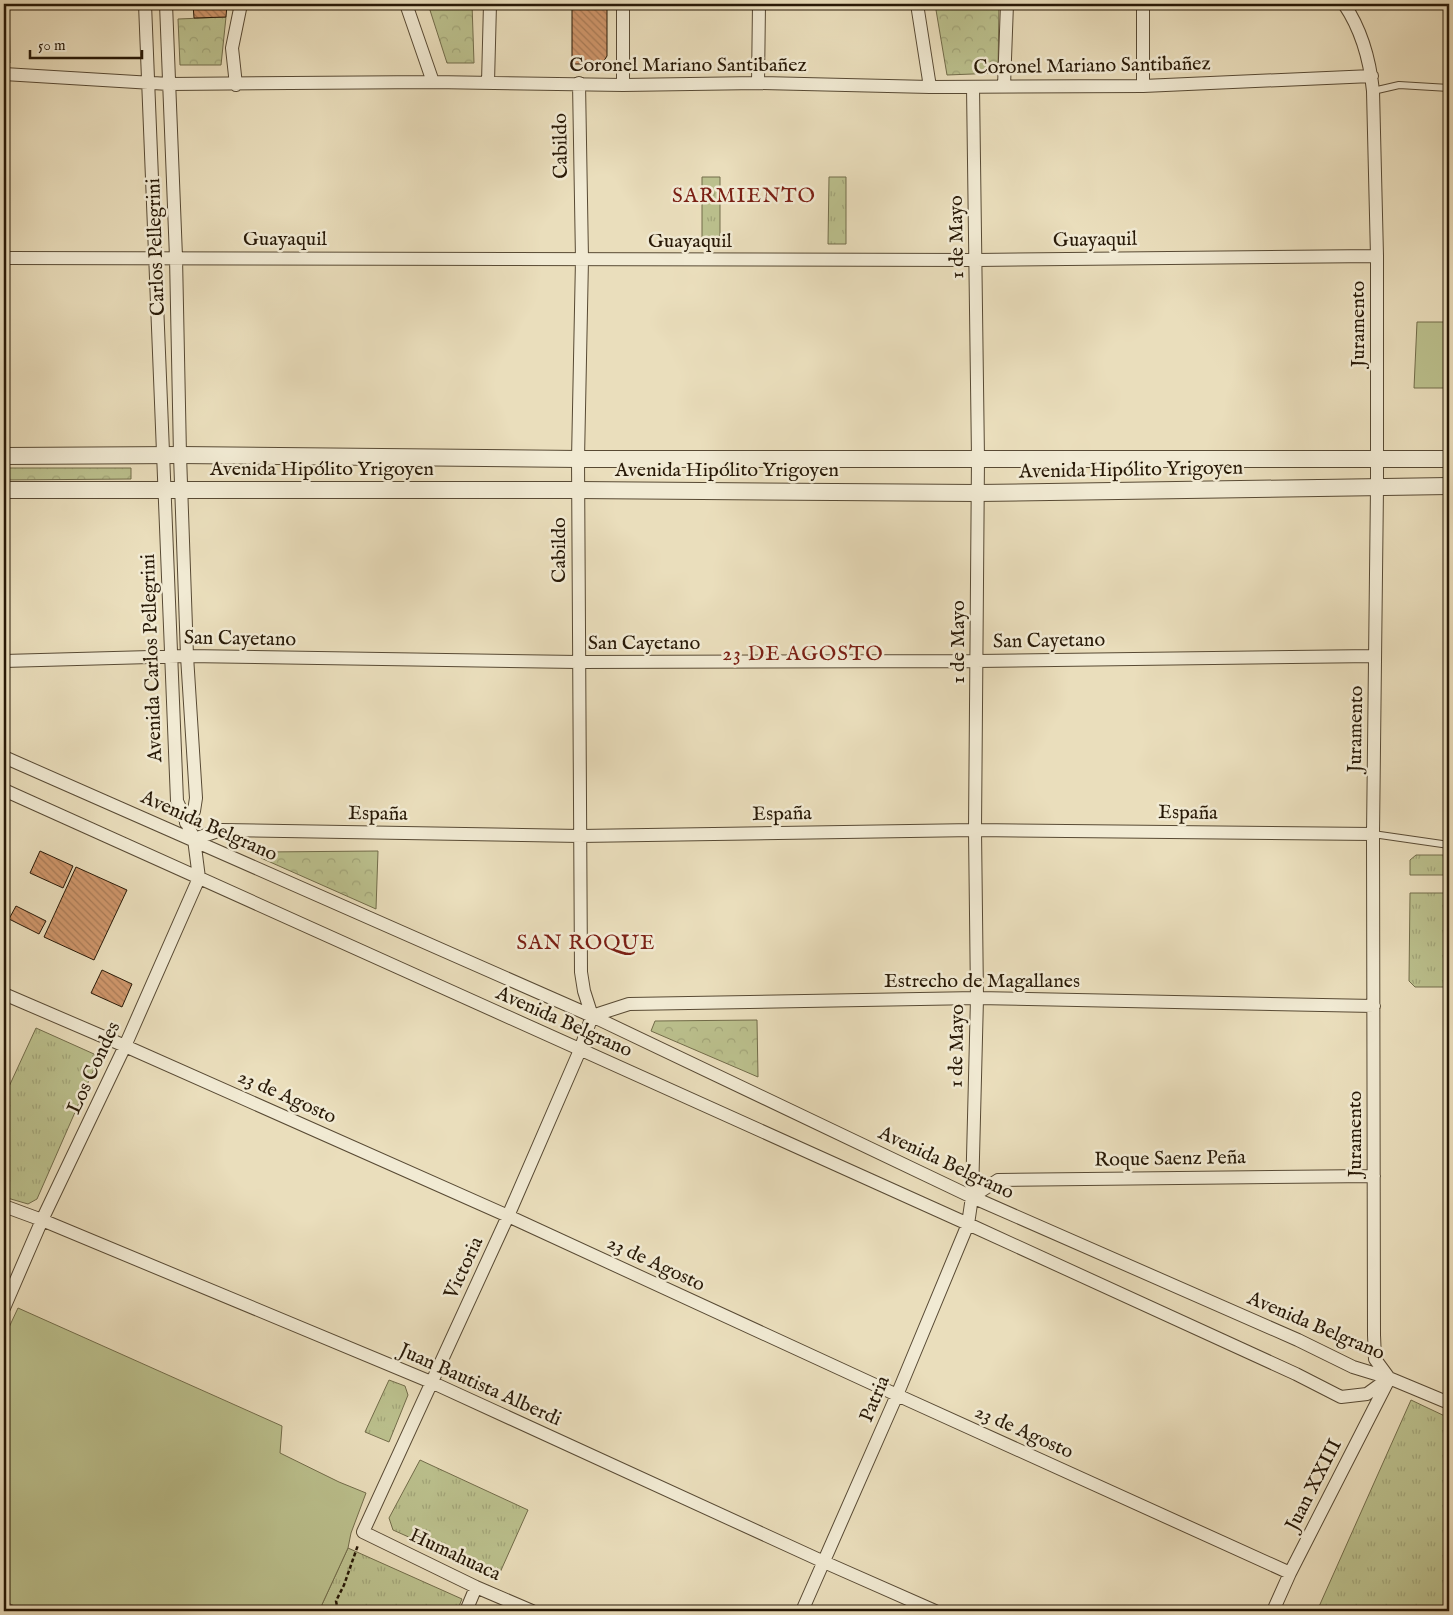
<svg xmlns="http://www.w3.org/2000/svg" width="1453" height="1615" font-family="'IM FELL English',serif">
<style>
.grass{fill:url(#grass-tufts);stroke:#726c4a}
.park{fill:url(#park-crowns);stroke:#726c4a}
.garden{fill:#bbc08d;stroke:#726c4a}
.building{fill:url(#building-back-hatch);stroke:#281907}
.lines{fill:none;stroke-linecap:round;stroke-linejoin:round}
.service-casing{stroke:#584a34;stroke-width:8}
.minor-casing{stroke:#584a34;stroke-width:14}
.tertiary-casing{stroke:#584a34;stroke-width:18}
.path{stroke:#281907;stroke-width:2.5;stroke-dasharray:4 2.5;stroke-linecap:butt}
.service{stroke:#f1ead3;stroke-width:6}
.minor{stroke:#f1ead3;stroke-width:12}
.tertiary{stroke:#f1ead3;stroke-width:16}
.labels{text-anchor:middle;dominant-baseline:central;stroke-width:5;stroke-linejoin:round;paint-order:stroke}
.street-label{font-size:20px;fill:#281907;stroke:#f1ead3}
.neighbourhood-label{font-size:21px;letter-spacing:1px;fill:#7a1f14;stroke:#f1ead3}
</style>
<defs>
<pattern id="grass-tufts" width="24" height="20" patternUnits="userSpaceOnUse" patternTransform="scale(1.25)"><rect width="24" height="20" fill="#bbc08d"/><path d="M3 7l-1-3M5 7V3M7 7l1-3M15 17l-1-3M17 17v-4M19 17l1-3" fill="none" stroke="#a1a478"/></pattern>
<pattern id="park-crowns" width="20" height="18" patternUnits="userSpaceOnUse" patternTransform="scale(1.25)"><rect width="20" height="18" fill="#bbc08d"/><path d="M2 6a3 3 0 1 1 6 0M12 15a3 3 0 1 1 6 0" fill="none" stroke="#a1a478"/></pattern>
<pattern id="building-back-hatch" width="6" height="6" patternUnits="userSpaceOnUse" patternTransform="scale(1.25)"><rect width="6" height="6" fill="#cf966b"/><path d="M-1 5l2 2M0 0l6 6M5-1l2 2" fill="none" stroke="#a87a56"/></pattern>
</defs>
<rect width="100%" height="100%" fill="#eadebc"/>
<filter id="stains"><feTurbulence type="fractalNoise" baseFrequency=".004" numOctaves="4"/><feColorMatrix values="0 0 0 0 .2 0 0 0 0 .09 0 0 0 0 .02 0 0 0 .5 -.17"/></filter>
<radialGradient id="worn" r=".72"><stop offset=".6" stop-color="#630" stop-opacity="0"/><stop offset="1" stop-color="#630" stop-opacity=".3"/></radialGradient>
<path class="grass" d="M4,4h5l1,59h-6z
M702,177h18v67h-18z
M829,177h17v67h-18z
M1416,855h33v20h-39v-15z
M1410,893h39v94h-34l-6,-6z
M36,1028l58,26 3,8 -60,137 -9,5 -24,-7v-105l2,1z
M389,1380l16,6 3,9 -19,47 -24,-10z
M1411,1400l38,18v193h-132z
M420,1460l108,50 -30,67 -105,-47 -4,-12z
M348,1548l114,51 -5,12h-138z"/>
<path class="park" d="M428,4h44l2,59h-27z
M935,4h64l-1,69 -51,2z
M226,17l-5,48h-41l-2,-46z
M4,468h127v11l-127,1z
M378,851l-2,58 -115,-51 2,-6z
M757,1020l1,57 -107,-46 4,-10z"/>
<path class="garden" d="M1417,322h32v66h-35z
M18,1308l264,118 -2,27 59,29 27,11 -15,40 -3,15 -29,63h-294l-21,-10v-263z"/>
<path class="building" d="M193,4h34l-1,13 -32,1z
M554,4h53v52l-5,8h-30v-59h-18z
M40,851l33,15 -10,22 -33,-15z
M76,867l51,23 -33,70 -50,-23z
M16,906l30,15 -7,13 -30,-15z
M102,970l30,14 -10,23 -31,-14z"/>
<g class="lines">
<g class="service-casing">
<path id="service" d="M1373,91l26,-6 50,3
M1373,834l76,11"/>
</g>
<g class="minor-casing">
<path id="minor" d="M166,4l10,253 4,198 7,201 9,142 -2,13 -8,12
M406,4l27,78
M917,4l13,83
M1143,4v82
M1344,4c17,25 26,57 29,87l4,165v231l-4,347 1,501 1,24 14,19
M4,74l165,10 264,-2 190,3 135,-2 172,4 213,-1 229,-10
M488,82l2,-78
M579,83l3,176 -4,200 3,513 3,19 8,25
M758,83l1,-79
M236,85l-4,-37 9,-44
M623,85v-81
M1004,86l3,-82
M4,258l972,2 401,-4
M4,661l183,-5 391,6 398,-1 399,-5
M4,757l588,259 380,181 326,143 55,27 36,11 60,25
M4,790l964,434 328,150 45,23 26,-3 22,-16
M194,839l27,-9 359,6 395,-6 398,4
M4,994l121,52 383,170 389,179 393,178
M592,1016l37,-12 348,-6 397,8
M972,1197l26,-17 376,-4
M4,1206l38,14 389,162 393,180 111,49
M4,1308l38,-88 83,-174 74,-168 -5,-39 -17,-38 -32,-797
M466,1611l10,-24
M532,1611l-56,-24 -113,-55 145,-316 72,-166 12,-34
M802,1611l95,-216 71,-171 4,-27 5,-199 -2,-168 3,-372 -5,-371
M1273,1611l17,-38 98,-192"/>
</g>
<g class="tertiary-casing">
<path id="tertiary" d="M4,456l176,-1 398,4h871
M4,490h574l399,3 472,-7"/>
</g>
<path class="path" d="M338,1611l-2,-10 8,-16 14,-40"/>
<use href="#service" class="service"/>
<use href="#minor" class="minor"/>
<use href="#tertiary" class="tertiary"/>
</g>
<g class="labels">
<g class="street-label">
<text x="688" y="65">Coronel Mariano Santibañez</text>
<text transform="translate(1092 66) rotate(-1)">Coronel Mariano Santibañez</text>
<text transform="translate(561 146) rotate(-91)">Cabildo</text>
<text transform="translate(957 237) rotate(-91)">1 de Mayo</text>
<text x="285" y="239">Guayaquil</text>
<text transform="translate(1095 240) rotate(-1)">Guayaquil</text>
<text x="690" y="241">Guayaquil</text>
<text transform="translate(156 247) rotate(-92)">Carlos Pellegrini</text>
<text transform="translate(1358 324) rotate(-90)">Juramento</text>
<text x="322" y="469">Avenida Hipólito Yrigoyen</text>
<text x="727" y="470">Avenida Hipólito Yrigoyen</text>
<text transform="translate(1131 470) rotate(-1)">Avenida Hipólito Yrigoyen</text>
<text transform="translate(559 550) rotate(-90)">Cabildo</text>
<text transform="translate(240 639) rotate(1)">San Cayetano</text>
<text transform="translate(1049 641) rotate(-1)">San Cayetano</text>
<text transform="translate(958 642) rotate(-90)">1 de Mayo</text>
<text x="644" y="643">San Cayetano</text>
<text transform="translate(152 658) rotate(-92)">Avenida Carlos Pellegrini</text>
<text transform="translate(1356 729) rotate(-89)">Juramento</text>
<text transform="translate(1188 813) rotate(1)">España</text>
<text transform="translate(378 814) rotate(1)">España</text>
<text transform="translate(782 814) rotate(-1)">España</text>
<text transform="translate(209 826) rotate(24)">Avenida Belgrano</text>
<text x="982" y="981">Estrecho de Magallanes</text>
<text transform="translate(564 1022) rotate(24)">Avenida Belgrano</text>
<text transform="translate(957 1046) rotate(-89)">1 de Mayo</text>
<text transform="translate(94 1068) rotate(-65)">Los Condes</text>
<text transform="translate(287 1097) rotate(24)">23 de Agosto</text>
<text transform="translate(1355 1134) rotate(-90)">Juramento</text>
<text transform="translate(1170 1159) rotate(-1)">Roque Saenz Peña</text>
<text transform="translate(946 1163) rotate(25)">Avenida Belgrano</text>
<text transform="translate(656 1264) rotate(25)">23 de Agosto</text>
<text transform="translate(464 1268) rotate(-65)">Victoria</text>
<text transform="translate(1316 1326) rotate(23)">Avenida Belgrano</text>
<text transform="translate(480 1385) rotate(24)">Juan Bautista Alberdi</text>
<text transform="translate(875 1399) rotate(-67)">Patria</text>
<text transform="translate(1024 1432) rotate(24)">23 de Agosto</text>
<text transform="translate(1314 1485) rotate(-63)">Juan XXIII</text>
<text transform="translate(455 1555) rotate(25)">Humahuaca</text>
</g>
<g class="neighbourhood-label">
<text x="744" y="196">SARMIENTO</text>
<text x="803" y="654">23 DE AGOSTO</text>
<text x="586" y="943">SAN ROQUE</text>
</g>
</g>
<rect width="1453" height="1615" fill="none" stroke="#eadebc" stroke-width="20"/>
<rect x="5" y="5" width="1443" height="1605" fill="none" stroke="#281907" stroke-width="2.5"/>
<rect x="10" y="10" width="1433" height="1595" fill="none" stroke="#281907"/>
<path d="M30 50v8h112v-8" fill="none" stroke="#281907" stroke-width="2.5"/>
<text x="38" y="50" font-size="15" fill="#281907" stroke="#f1ead3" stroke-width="4" paint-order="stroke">50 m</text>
<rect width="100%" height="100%" filter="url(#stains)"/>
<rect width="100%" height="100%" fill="url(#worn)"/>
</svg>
